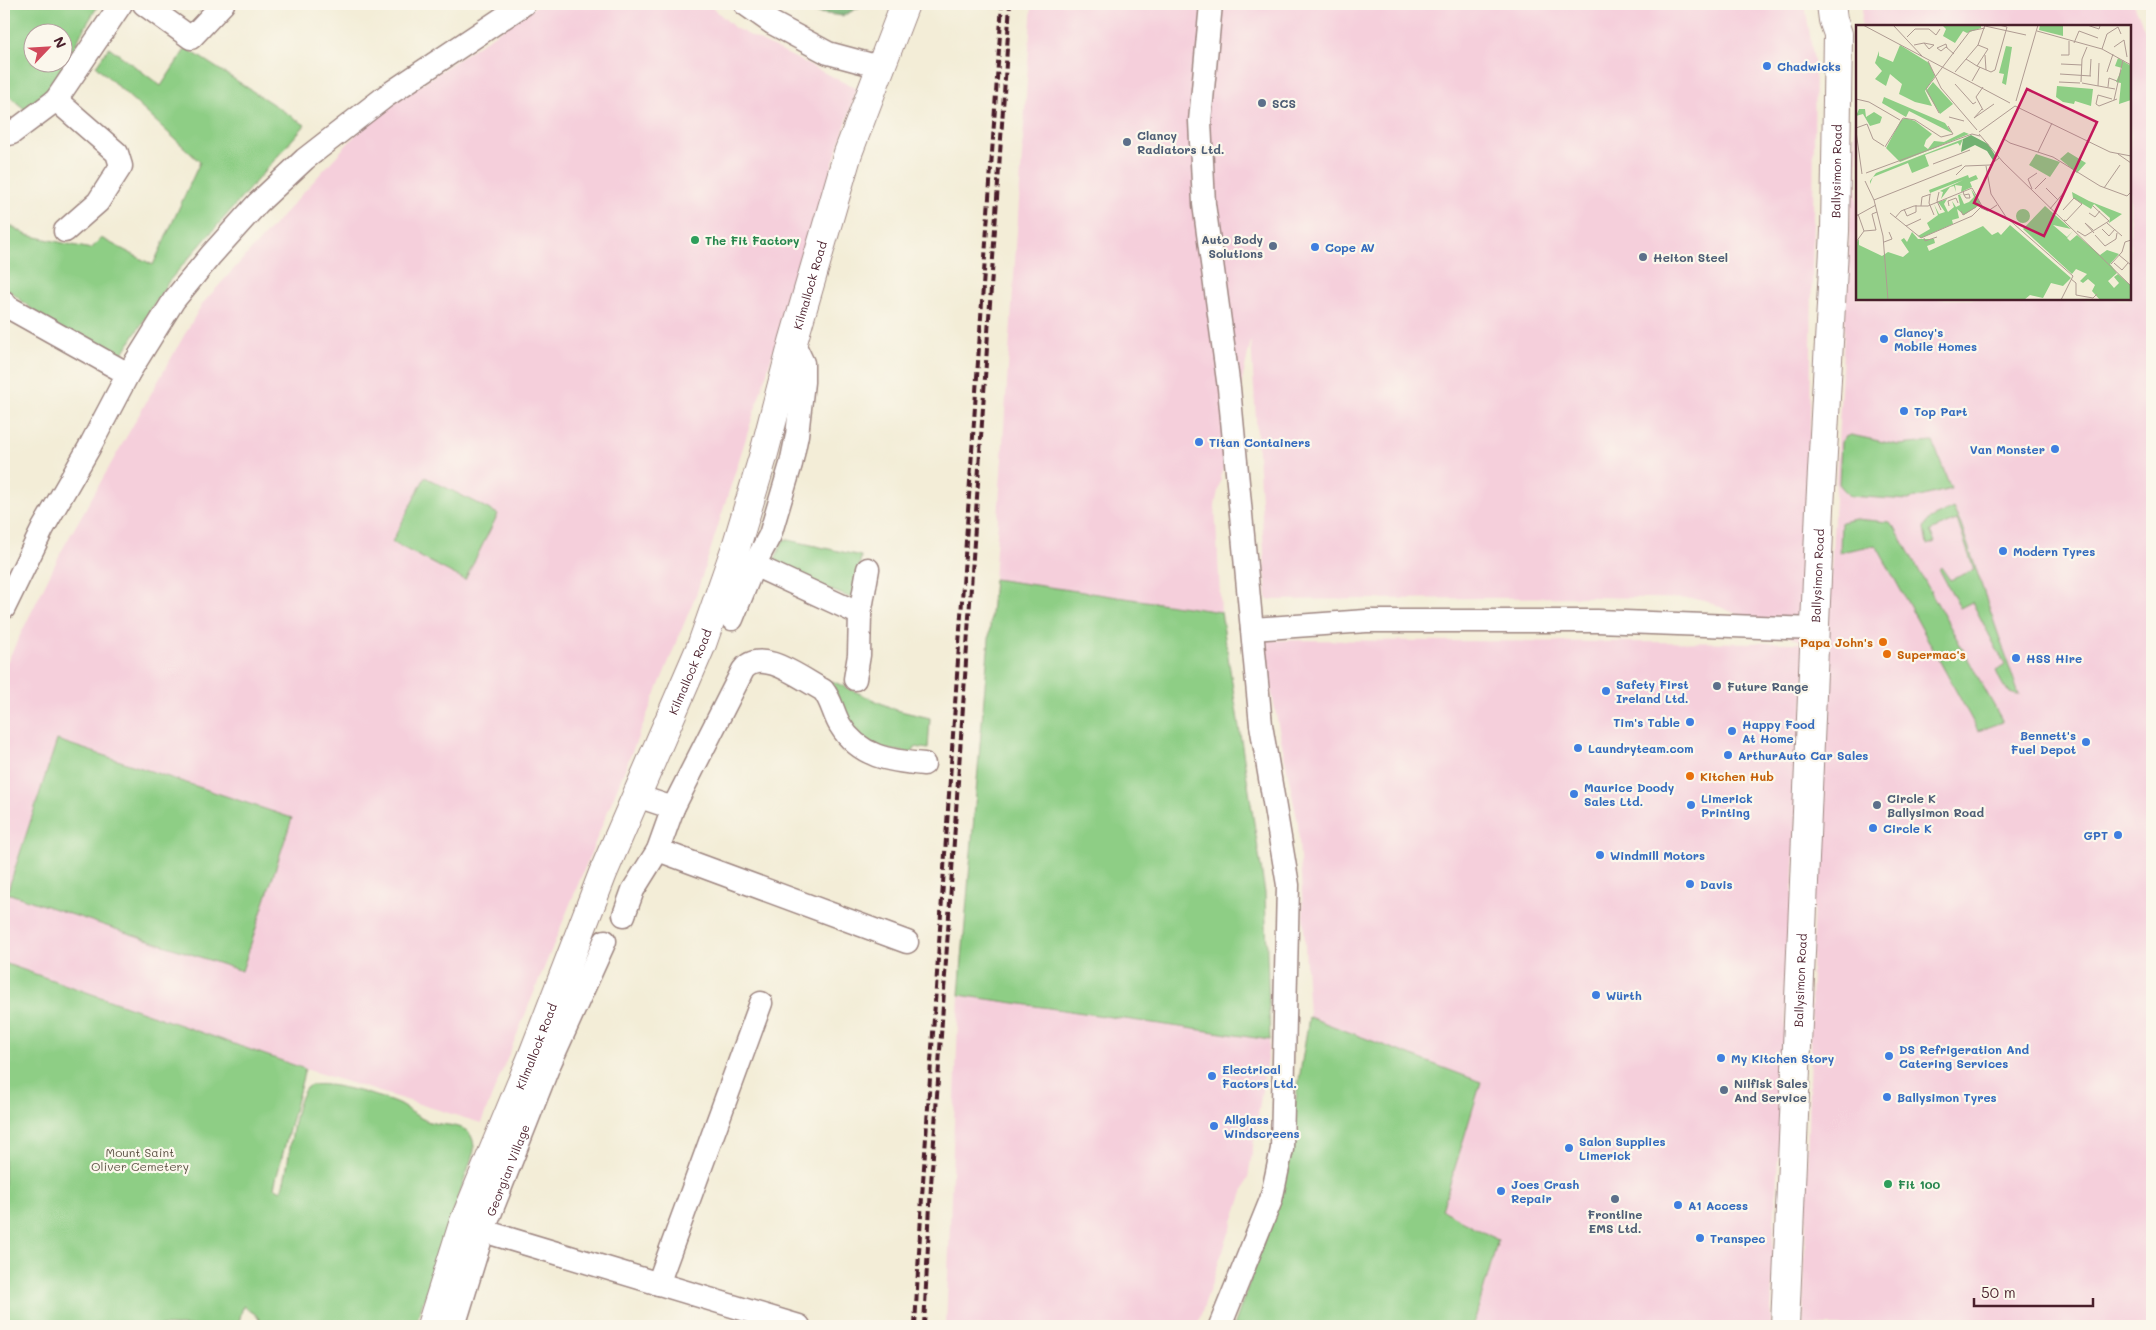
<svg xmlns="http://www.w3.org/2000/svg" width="2156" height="1330" font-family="Mali,sans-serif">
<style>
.built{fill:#f5cfdb}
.green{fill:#8ece85;stroke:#6c7658;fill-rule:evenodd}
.forest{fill:#72b172;stroke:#5e684e}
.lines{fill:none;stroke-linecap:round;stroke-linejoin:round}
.minor-casing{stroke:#9e8681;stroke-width:25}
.major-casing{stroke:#9e8681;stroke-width:30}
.minor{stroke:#fff;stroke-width:22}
.major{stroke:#fff;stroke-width:28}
.rail{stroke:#4a1f2b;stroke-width:4;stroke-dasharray:8 4;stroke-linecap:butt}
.shop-dot{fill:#3f7fe0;stroke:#fbf7ec;stroke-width:2}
.service-dot{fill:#5c6f8a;stroke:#fbf7ec;stroke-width:2}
.leisure-dot{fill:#2e9e5b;stroke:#fbf7ec;stroke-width:2}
.food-dot{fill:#e8710a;stroke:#fbf7ec;stroke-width:2}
.labels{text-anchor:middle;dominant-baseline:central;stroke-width:4.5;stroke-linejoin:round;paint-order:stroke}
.shop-label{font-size:12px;font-weight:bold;fill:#366cbe;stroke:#fbf7ec;text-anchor:start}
.service-label{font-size:12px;font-weight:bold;fill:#4e5e75;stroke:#fbf7ec;text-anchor:start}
.street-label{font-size:12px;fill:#4a1f2b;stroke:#fbf7ec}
.leisure-label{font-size:12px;font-weight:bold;fill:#27864d;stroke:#fbf7ec;text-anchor:start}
.food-label{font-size:12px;font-weight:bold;fill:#c56008;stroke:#fbf7ec;text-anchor:start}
.park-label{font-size:12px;fill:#5e5446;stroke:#fbf7ec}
.inset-road{fill:none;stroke:#af9b92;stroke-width:1}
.view{fill:#c2185b;fill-opacity:0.15;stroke:#c2185b;stroke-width:2.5}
.inset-edge{fill:none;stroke:#4a1f2b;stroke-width:2.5}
</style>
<rect width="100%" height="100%" fill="#fbf7ec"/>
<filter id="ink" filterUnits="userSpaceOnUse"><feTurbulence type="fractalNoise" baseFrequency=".02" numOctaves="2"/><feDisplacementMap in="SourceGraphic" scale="10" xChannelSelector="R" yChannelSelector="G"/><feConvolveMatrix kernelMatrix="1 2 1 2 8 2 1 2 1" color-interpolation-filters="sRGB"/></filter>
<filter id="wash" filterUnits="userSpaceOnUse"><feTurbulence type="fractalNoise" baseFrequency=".0096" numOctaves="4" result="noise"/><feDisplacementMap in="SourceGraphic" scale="20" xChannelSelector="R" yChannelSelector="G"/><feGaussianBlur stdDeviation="1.12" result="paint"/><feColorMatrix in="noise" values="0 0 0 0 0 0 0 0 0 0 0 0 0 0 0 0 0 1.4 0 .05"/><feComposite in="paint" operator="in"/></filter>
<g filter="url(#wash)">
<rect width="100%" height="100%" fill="#f3edd7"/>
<path class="built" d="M539,4h170l26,24 122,61 -160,503 -216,531 -176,-54 -301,-106v-295l58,-118 140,-246 168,-185z
M1032,4h773l10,64 -8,575 -34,604 -2,79h-298l25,-86 -56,-30 39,-128 -172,-65 -11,-193 -37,-184 544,3 -104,-44 -108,-2 -326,3 -16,-260 -36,165 6,107 -227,-33z
M1863,4h271l18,43v1279h-349l11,-440 43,-793v206h273v-273h-269z
M959,995l311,45 -22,138 -51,148h-251z"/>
<path class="green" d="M4,4h95l-17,28 -10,21 -33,51 -12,7 -23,-19zM32,32h30v30h-30z
M109,47l52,39 25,-38 119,77 -136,156 -46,72 -12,3 -64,-34 -43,-36v-64l23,13 64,14 10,-11 52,27 47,-103 -104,-96z
M1851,435l47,10 35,-3 18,47 -43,11 -59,-4 -10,-12 2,-42 4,-5z
M425,477l73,37 -33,66 -73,-38z
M1953,508l8,17 58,170c-14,0 -18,-14 -23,-24l9,-6 -33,-63 -12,6 -21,-39 2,-2 9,13 24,-10 -17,-50 -27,11 5,11 -8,3 -3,-16 4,-9z
M1855,519l34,3 7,7 107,193 -25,9 -102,-186 -36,7 1,-30z
M784,539l77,17 -7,43 -58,-22 1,-5 -23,-11z
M994,579l227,33 44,281 5,147 -311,-45z
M832,681l64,29 34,8 -2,31 -13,-2 -3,6c-12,-2 -27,-3 -38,-8 -24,-11 -34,-41 -42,-64z
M57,740l235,78 -50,153 -235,-78z
M4,963l301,106 -31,118 7,4c10,-26 10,-84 25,-103 11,-12 80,10 94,17 9,5 17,12 27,16 11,5 30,2 40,10 6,5 7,12 7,20l-59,175h-161l1,-3h7l-7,-9 -12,-8 -5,20h-234z
M1309,1017l172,65 -39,128 56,30 -25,86h-239l47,-133z"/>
<path class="forest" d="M788,4h77l-22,12 -58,-7z"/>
</g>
<g filter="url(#ink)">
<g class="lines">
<g class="minor-casing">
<g id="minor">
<path d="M144,4l47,34 32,-34"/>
<path d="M745,4l27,19 56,30 52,14"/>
<path d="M1211,4l-11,117 4,83 25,184 32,337 27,160 -6,264 -11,51 -51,126"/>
<path d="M56,100l61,53 4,13 -23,36 -33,29"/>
<path d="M4,135l8,-2 44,-33 65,-96"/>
<path d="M4,302l4,5 120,67"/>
<path d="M754,565l106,49"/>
<path d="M4,608l39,-80 46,-80 39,-74 46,-74 37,-45 47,-52 47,-44 81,-63 138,-92"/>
<path d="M732,619l22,-54 16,-30 21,-71 6,-29 6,-53v-19l-10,-21"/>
<path d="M1252,629l114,-8h231l219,8"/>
<path d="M855,679l4,-24 1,-41 8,-45"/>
<path d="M637,796l36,12 70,-138c18,-24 60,10 80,20 9,11 10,23 17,35 19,32 50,36 84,39"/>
<path d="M658,850l249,92"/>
<path d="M624,915l9,-25 25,-40 15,-42"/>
<path d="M470,1227l329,99"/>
<path d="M658,1284l103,-281"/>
<path id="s1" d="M454,1326l29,-94 66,-167 56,-124"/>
</g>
</g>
<g class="major-casing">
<g id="major">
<path id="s2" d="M431,1326l32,-102 69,-167 71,-184 99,-229 34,-97 27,-90 30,-115 55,-189 57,-149"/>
<path id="s3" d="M1785,1326l35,-818 15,-277 3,-197 -5,-14 -2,-16"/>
</g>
</g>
<use href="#minor" class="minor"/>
<use href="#major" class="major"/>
<path class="rail" d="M915,1326l7,-129 80,-1193
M924,1326l7,-141 79,-1181"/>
</g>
</g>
<g class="shop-dot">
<circle cx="1767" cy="66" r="5"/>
<circle cx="1315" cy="247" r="5"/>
<circle cx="1884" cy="339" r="5"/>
<circle cx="1904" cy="411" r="5"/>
<circle cx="1199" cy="442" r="5"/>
<circle cx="2055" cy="449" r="5"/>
<circle cx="2003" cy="551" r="5"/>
<circle cx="2016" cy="658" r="5"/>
<circle cx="1606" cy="691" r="5"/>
<circle cx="1690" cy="722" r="5"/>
<circle cx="1732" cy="731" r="5"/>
<circle cx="2086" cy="742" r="5"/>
<circle cx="1578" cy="748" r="5"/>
<circle cx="1728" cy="755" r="5"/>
<circle cx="1574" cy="794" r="5"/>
<circle cx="1691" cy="805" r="5"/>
<circle cx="1873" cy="828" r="5"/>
<circle cx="2118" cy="835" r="5"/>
<circle cx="1600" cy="855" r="5"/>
<circle cx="1690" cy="884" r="5"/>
<circle cx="1596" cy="995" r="5"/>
<circle cx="1889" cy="1056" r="5"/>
<circle cx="1721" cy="1058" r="5"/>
<circle cx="1212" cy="1076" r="5"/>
<circle cx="1887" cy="1097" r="5"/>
<circle cx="1214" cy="1126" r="5"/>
<circle cx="1569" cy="1148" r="5"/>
<circle cx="1501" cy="1191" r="5"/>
<circle cx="1678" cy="1205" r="5"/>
<circle cx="1700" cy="1238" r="5"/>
</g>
<g class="service-dot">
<circle cx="1262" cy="103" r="5"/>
<circle cx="1127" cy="142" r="5"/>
<circle cx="1273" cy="246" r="5"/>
<circle cx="1643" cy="257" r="5"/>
<circle cx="1717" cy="686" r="5"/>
<circle cx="1877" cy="805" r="5"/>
<circle cx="1724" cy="1090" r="5"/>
<circle cx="1615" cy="1199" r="5"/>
</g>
<g class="leisure-dot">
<circle cx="695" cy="240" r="5"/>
<circle cx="1888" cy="1184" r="5"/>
</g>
<g class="food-dot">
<circle cx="1883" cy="642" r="5"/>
<circle cx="1887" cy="654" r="5"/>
<circle cx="1690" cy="776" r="5"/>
</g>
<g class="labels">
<g class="shop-label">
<text x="1777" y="66">Chadwicks</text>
<text x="1325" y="247">Cope AV</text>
<text x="1894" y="332">Clancy's<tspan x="1894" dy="14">Mobile Homes</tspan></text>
<text x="1914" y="411">Top Part</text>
<text x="1209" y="442">Titan Containers</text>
<text x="2045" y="449" text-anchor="end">Van Monster</text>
<text x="2013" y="551">Modern Tyres</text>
<text x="2026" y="658">HSS Hire</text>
<text x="1616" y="684">Safety First<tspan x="1616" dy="14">Ireland Ltd.</tspan></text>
<text x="1680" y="722" text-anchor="end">Tim's Table</text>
<text x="1742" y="724">Happy Food<tspan x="1742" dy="14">At Home</tspan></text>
<text x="2076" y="735" text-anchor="end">Bennett's<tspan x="2076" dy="14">Fuel Depot</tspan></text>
<text x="1588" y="748">Laundryteam.com</text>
<text x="1738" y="755">ArthurAuto Car Sales</text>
<text x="1584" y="787">Maurice Doody<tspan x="1584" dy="14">Sales Ltd.</tspan></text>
<text x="1701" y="798">Limerick<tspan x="1701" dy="14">Printing</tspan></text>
<text x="1883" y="828">Circle K</text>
<text x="2108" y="835" text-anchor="end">GPT</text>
<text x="1610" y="855">Windmill Motors</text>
<text x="1700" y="884">Davis</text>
<text x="1606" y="995">Würth</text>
<text x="1899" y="1049">DS Refrigeration And<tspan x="1899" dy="14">Catering Services</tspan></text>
<text x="1731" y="1058">My Kitchen Story</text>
<text x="1222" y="1069">Electrical<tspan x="1222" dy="14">Factors Ltd.</tspan></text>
<text x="1897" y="1097">Ballysimon Tyres</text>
<text x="1224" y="1119">Allglass<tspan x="1224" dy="14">Windscreens</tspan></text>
<text x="1579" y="1141">Salon Supplies<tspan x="1579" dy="14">Limerick</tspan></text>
<text x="1511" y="1184">Joes Crash<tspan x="1511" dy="14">Repair</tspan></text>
<text x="1688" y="1205">A1 Access</text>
<text x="1710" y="1238">Transpec</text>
</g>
<g class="service-label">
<text x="1272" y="103">SCS</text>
<text x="1137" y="135">Clancy<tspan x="1137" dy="14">Radiators Ltd.</tspan></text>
<text x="1263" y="239" text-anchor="end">Auto Body<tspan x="1263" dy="14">Solutions</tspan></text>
<text x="1653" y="257">Heiton Steel</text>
<text x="1727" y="686">Future Range</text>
<text x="1887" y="798">Circle K<tspan x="1887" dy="14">Ballysimon Road</tspan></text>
<text x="1734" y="1083">Nilfisk Sales<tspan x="1734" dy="14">And Service</tspan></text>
<text x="1615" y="1214" text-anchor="middle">Frontline<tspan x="1615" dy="14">EMS Ltd.</tspan></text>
</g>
<g class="street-label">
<text stroke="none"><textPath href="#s3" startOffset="1156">Ballysimon Road</textPath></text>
<text stroke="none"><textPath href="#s2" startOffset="1109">Kilmallock Road</textPath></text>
<text stroke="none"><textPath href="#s3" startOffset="751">Ballysimon Road</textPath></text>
<text stroke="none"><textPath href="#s2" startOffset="704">Kilmallock Road</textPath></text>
<text stroke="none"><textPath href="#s3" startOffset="346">Ballysimon Road</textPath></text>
<text stroke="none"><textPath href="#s2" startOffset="299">Kilmallock Road</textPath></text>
<text stroke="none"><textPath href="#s1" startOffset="165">Georgian Village</textPath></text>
</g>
<g class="leisure-label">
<text x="705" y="240">The Fit Factory</text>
<text x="1898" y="1184">Fit 100</text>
</g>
<g class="food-label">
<text x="1873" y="642" text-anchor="end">Papa John's</text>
<text x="1897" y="654">Supermac's</text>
<text x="1700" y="776">Kitchen Hub</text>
</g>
<g class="park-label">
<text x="140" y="1152">Mount Saint<tspan x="140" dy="14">Oliver Cemetery</tspan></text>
</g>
</g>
<g transform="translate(1856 25)">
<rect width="275" height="275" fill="#f3edd7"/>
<path d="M86,0h39v3l-14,5 -4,-2 -8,12 -12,-7 3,-7zM184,0h23v11l-24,-6zM44,20l29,18 6,13 -10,15 7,15 -17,-4 -16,-8 3,-10 -12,-10 -4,12 -11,-7 7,-8 -7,-8 4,-12v5l14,6zM150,21l6,1 -6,38 -4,-2 2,-9 -5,-1zM262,33l13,8v34l-12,4 2,-21 -5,-1 6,-14 -7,-2zM77,57l20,22 -13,10 -14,-23zM201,61l36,3 -2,17 -16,-5 -1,3 -11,-2 -7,-5zM28,72l61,26 7,10 -43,-22 -3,6 -24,-14zM3,84h6l1,8 8,-5 8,5 -2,6 -10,3 -7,-12 -7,2zM49,93l10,3 17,13 -6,6 -2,6 4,3 6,-8 10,1 20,-10 5,2 -69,28 -14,-14 15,-28zM107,114l-3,7 -2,-3 -33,12 4,11 -17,7 -4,-10 -35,14 -3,7 4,12 -4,-12v-3l6,-8zM212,127l18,11 -9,10 -17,-14zM180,129l24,8 -10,15 -21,-12zM112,150l1,3 7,-3 2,4 -8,3 2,5 -11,5 1,-6 -7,-1 1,7 -2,-6 -4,1 -9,12 2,-7 -3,-1 23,-11 -33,13 -1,-3zM115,164l10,15 -17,11 -7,-6 2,9 -7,2 1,4 -32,14 -3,-2 12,-7 -3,-6 11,-8 -4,-11 5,10 6,-2 -7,-10 9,-3 -3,5 4,8 6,-5 -2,-6 4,6 4,-2 -2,-10 5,-1 -3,1 4,9 5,-2 5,-5zM216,167l17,9 33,13 -13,9 1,-5 -16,-14 -3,5 -18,-11zM189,181l26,23 -18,-4 14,12 6,-6 -6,7 3,3 7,-6 23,20 7,-5 12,4 -9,10 7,9 -9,8 6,7 5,-5 -5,-6 4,-3 13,12v14h-31l-8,-9 3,-6 -7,-6 -5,4 -3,-2 7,-7 -11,-5 -4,5 -49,-45zM160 191a7 7 0 1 1 14 0a7 7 0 1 1-14 0ZM154,200l61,53 -8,8 -12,-3 -8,15 -13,-3 -6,5h-168v-57l3,-4v6l23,11 6,-4 15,5 6,-5 -8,-12 3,-2 3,4 5,-10 6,7h16l1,4 -8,3 2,5 54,-25 9,9 6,-3 3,3z" fill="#8ece85"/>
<path d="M115,110l17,9 7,11 -1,7 -7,-11 -12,-6 -14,7 2,-13z" fill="#72b172"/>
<path class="inset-road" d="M7,0l147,78M37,0l29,31M231,0l12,4 1,-3M129,1l41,9M73,4l7,6 4,-6M181,6l65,18 29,16M51,12l8,-8h14M218,18l5,-12 19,7M58,20l10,-2 5,6 5,-4 -10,-2M258,22l10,-7 3,17M91,23l-1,-4 -9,4 4,3 5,-4 8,7M246,24l5,-15 11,-7 3,7M129,30l1,15M205,30h8v-14M110,34l11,7 11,-17 -10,-4M72,36l13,27 36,42M205,39l21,1M121,41l14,6 4,-2 12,-43 -8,-2M99,47l23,-27 7,-20M251,47l6,-18M204,49l31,2M234,51l1,-17M116,56l8,-14M203,57l21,1M225,57l1,-23 5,-12M226,58l33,6M99,59l18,20 3,-2M242,61l1,-23M127,62l-7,10 7,13M252,62l1,-9 8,3M0,74l13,3 31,18M256,74l-14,-4 -2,9 3,2 18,-7M258,75l9,-40M160,76l22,-76M126,84l-8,9 20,-14M83,88l-13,-24 44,-58 15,-3M93,92l15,4M0,103l11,-4 6,15 11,7M0,106l6,43M123,107l36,-26 95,46 21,4M150,108l-2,6 6,4 43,14 47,29 27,10 4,-4M123,109l24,28 128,124M29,122l18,-29 12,2 26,17 12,-3 -5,-8M182,127l14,-29M262,129l13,9M77,139l37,-14M130,141l5,28 15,23 67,59 -12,24M10,148l106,-39 8,2M100,150l9,-9 25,-1 9,-7M9,156l9,19 9,36 5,64M190,163l12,12M248,163l16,-23M176,164l-4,-10 9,-6M179,164l11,-11M107,166l1,4 2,3h4l-1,-4 -5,1M83,167l-2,9 4,9M74,170l-1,8 5,12M18,175l88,-35M65,181l1,-9 9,-3M93,181l-1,-5 8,-3 2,5M125,183l7,3 9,-6M48,184l3,7 9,-4v-7M194,184l15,-18M207,185l11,-12 8,6 -16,17 -2,-1M105,186l2,4 13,-8M34,188l31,25 51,-22 10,-10 -10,-18 -44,18h-14l-13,5 -6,7M233,188l6,4 5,-6M0,191l20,-11M251,198l15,13M50,201l15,-7M246,204l7,7 6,-7M237,205l-8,-7 9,10M8,206l12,-1 -4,-16 5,-2M221,206l8,5 24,-15 -16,-15M239,210l10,11 11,-7 1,-6M68,213l1,3 12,-4M0,217l8,-11 -6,-17M28,217l8,-3 -3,-7M263,230l12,10M258,238l8,7 6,-7M255,239l11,-12 3,-10 6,-2M215,254l5,4v12l17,3 4,-4"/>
<path class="view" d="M171,64l70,33 -53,114 -70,-33z"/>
<rect width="275" height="275" class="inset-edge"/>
</g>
<rect width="2156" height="1330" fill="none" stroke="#fbf7ec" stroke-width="20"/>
<g transform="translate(48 48) rotate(65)"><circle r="24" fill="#fbf7ec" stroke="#b4a19f"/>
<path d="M0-4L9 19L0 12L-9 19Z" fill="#d1495b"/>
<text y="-8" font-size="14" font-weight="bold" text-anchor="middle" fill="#4a1f2b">N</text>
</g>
<path d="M1974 1298v8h119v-8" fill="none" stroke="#4a1f2b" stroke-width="2.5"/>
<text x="1981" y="1298" font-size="15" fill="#4a1f2b" stroke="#fbf7ec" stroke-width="4" paint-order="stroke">50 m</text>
</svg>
